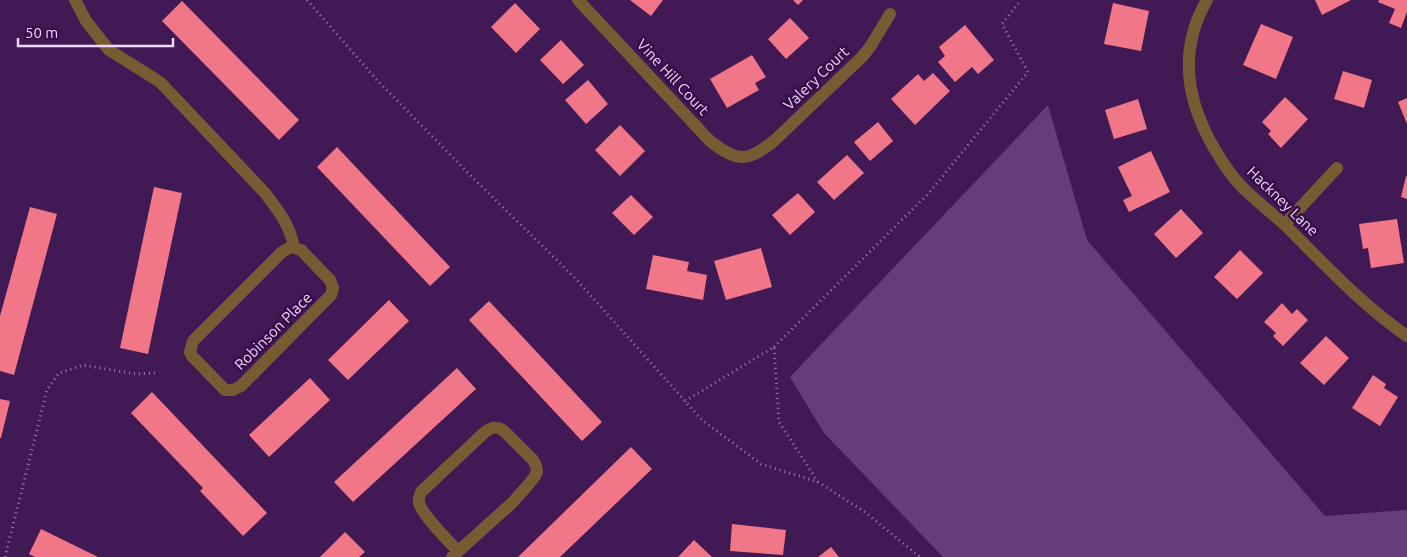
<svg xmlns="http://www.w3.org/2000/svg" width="1407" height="557" font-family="Ubuntu,sans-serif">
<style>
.green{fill:#643d79}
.building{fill:#f17688}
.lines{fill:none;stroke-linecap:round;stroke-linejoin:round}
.path{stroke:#9a7cab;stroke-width:3;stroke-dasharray:1 4;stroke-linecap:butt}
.street{stroke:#795b33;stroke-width:12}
.labels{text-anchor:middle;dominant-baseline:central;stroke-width:5;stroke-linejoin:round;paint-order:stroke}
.street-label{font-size:15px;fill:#edd7fb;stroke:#370e49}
</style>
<rect width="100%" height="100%" fill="#411a55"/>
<path class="green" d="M1048,105l39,135 238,276 82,-6v47h-464l-119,-124 -34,-56z"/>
<path class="building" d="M630,0h33l-12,16z
M793,0h10l-5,5z
M1315,0h36l-29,15z
M1379,0h28v12l-6,16 -12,-5 6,-14 -17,-7z
M182,1l117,119 -20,20 -117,-119z
M515,3l25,26 -24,24 -25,-26z
M1113,3l36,8 -8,40 -37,-7z
M790,18l19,20 -23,21 -18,-20z
M1261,24l32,13 -17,42 -33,-14z
M965,25l29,35 -16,14 -6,-7 -17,15 -17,-20 7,-6 -6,-9z
M561,40l23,25 -21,19 -23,-24z
M752,55l14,22 -11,6 4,7 -32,18 -17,-29z
M1343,71l29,9 -8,28 -30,-9z
M933,73l17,18 -35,34 -24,-26 27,-25 6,7z
M588,80l20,24 -22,20 -21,-24z
M1285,97l23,22 -27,29 -13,-14 3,-3 -9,-9z
M1407,98v26l-9,-22z
M1138,99l9,30 -33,10 -9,-29z
M878,122l15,19 -23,20 -16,-19z
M620,125l25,26 -25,25 -25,-26z
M337,147l113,120 -20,19 -113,-119z
M1151,151l19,41 -41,20 -6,-12 9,-4 -14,-29z
M847,155l17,18 -30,27 -17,-18z
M1406,176h1v23l-6,-2z
M154,187l28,6 -34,161 -28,-6z
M798,193l17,19 -25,23 -18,-20z
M631,195l22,22 -19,18 -22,-22z
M30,207l27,7 -43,161 -14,-4v-55z
M1181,209l22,24 -27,25 -22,-24z
M1397,219l7,44 -33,5 -3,-20 -5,1 -4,-25z
M761,248l11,39 -46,13 -12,-39z
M1240,250l23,23 -26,26 -23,-22z
M653,255l36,7 -2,9 20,4 -4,25 -57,-11z
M389,300l20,21 -61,59 -20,-20z
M489,301l113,121 -20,19 -113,-121z
M1282,303l10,11 5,-5 11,11 -25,26 -10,-10 3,-3 -12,-11z
M1326,336l23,22 -25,27 -24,-22z
M457,368l19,21 -123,113 -19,-20z
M1373,375l13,9 -2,4 14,9 -18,29 -28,-18z
M310,378l20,22 -61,57 -20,-22z
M152,392l115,121 -24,23 -43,-45 3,-3 -72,-75z
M0,399l10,2 -9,37h-1z
M631,447l21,22 -92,88h-42z
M732,524l54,6 -3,25 -53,-4z
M41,529l57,28h-63l-6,-3z
M345,532l20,20 -6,5h-39z
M694,540l18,17h-34z
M831,547l8,10h-21z"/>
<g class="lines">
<path class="path" d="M307,0l69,79 91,93 108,106 127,142 59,44 57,18 47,30 55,45
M774,347l154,-153 100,-122 -26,-48 19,-24
M685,401l89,-54 5,75 39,60
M5,557l42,-167 12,-17 24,-8 53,9 20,-1"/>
<path class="street" d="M75,0l11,21 23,29 51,32 105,111c14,19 24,30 29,54
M578,0l132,141c28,22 38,21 65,-1l87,-83 8,-10 20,-33
M1207,0c-29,50 -21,100 7,148 8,14 17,28 29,40 16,16 35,29 51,46 36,36 71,73 113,102
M1285,224l52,-56
M291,247l10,3 29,30 3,8 -2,7 -90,91 -8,4h-8l-33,-34 -2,-4 3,-11 89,-89z
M452,557l60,-54 17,-19 6,-8 2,-4 -1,-6 -3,-6 -30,-30c-7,-4 -12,-3 -18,2l-64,60c-1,3 -3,7 -2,11 3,11 30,39 39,48"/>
</g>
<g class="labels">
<g class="street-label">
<text transform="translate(673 77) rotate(47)">Vine Hill Court</text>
<text transform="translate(816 78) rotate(-44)">Valery Court</text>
<text transform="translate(1283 201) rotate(44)">Hackney Lane</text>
<text transform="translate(273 331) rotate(-45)">Robinson Place</text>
</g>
</g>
<path d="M18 38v8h155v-8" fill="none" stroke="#edd7fb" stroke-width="2.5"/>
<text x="25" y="38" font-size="15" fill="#edd7fb" stroke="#370e49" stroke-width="4" paint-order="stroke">50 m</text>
</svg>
